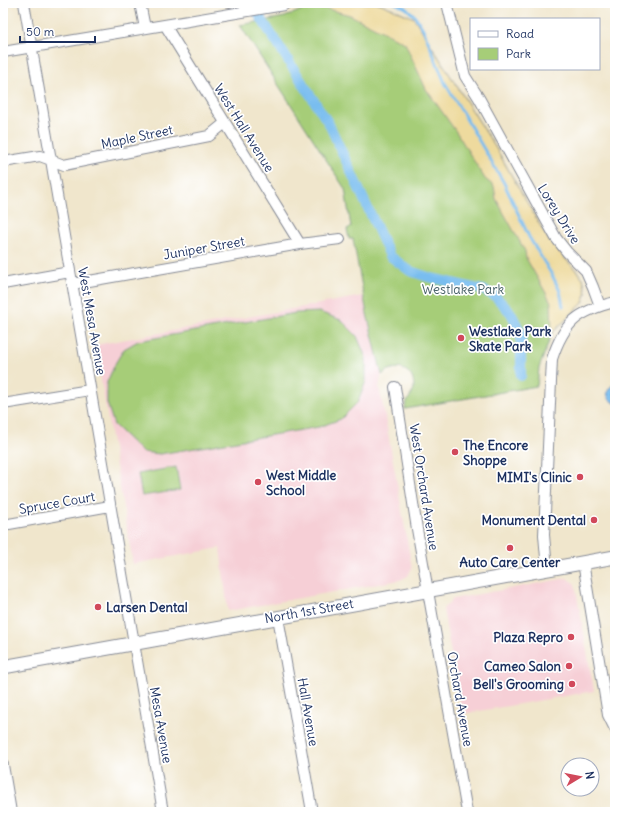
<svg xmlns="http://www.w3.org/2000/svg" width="618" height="815" font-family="Delius,sans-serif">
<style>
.built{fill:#f6cfd6}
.green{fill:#a6cd78;stroke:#607e6b}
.sand{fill:#eeda9e;stroke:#84847e}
.water{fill:#79bdef;stroke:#4a76a6}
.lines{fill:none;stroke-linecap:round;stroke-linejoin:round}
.stream{stroke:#79bdef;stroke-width:3}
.canal{stroke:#79bdef;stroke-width:10}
.minor-casing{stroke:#868a95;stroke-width:12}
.major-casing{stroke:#868a95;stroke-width:15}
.minor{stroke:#fff;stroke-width:10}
.major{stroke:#fff;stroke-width:13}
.poi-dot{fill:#d1495b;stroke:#fff;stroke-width:1.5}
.labels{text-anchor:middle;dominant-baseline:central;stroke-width:3.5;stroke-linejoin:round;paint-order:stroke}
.street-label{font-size:13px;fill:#1b2f5e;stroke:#fff}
.park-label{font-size:13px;fill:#455e66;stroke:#fff}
.poi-label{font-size:13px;font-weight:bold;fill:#1b2f5e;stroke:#fff;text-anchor:end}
</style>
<rect width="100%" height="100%" fill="#fff"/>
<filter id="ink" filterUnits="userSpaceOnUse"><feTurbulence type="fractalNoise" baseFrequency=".025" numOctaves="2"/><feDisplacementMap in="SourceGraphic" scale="8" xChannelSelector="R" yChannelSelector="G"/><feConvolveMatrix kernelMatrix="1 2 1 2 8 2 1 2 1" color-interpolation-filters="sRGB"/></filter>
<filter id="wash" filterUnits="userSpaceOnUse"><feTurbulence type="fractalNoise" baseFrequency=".012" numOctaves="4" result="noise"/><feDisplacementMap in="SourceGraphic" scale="16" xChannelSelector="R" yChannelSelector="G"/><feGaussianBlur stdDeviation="0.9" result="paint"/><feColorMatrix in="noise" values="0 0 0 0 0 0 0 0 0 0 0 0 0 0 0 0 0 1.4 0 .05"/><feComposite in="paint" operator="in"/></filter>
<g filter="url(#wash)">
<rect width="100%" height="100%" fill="#f0e6cc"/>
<path class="built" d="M363,296l18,74v7l-2,10 6,29 27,152 -4,8 -8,4 -172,31 -8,-63 -87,16 -38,-219z
M567,578l8,6 19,107 -132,23 -19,-105 10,-10z"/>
<path class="green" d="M318,3h61l35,15 83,132 52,91 34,37 3,16 -3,9 -31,30 -13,35 -2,18 -132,23c0,-9 9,-14 9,-23 -1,-19 -20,-23 -32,-11l-15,-61 -14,-75h-4l-2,-10 4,-2 -6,-38 -105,-164 45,-8z
M319,312l22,8 16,16 9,22v23l-8,21 -17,17 -22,8 -159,27 -18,-2 -28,-27 -7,-22v-21l9,-20 8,-13 14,-8 158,-28z
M176,467l4,23 -38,6 -4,-22z"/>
<path class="sand" d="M318,3h61l35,15 83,132 52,91 34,37 3,16 -3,9 -31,30 -1,-31 -25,-44 -1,-7 -29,-52 -2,-13 -9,-7 -28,-46 -31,-44 -21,-46 -55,-28 -38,-10z"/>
<path class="water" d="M615,384v19h-1l-4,-3c-5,-6 -2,-13 5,-16z"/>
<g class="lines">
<path class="stream" d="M395,3l11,5 9,8 8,13 22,54 59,100 25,54 23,38 8,16 3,15"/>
<path class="canal" d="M252,3l5,9 72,112 61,132 20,15 18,6 55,13 12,6 16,17 10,20v43"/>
</g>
</g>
<g filter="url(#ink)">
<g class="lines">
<g class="minor-casing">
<path id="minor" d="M24,3l139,809
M140,3l5,25
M447,3l18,73 14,22 77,140 11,14 19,19 7,16 7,19
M165,25l135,219
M3,52l281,-47 2,-2
M3,162l37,-6 24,9 145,-29 16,-13
M3,284l67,-12
M72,284l228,-40 40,-5
M395,387l22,142 50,283
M3,404l87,-14
M9,524l101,-18
M583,562l25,153 7,14
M547,569l-3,-34 8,-176c12,-37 26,-48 63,-57
M278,617l34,195
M3,765l8,47"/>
</g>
<g class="major-casing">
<path id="major" d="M3,667l612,-110"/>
</g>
<use href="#minor" class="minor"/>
<use href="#major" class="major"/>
</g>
</g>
<g class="poi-dot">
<circle cx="461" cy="338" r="4"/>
<circle cx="455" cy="452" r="4"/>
<circle cx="580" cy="477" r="4"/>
<circle cx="258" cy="482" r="4"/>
<circle cx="594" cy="520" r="4"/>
<circle cx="510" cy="548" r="4"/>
<circle cx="98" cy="607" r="4"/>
<circle cx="571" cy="637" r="4"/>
<circle cx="569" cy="666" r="4"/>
<circle cx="572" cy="684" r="4"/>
</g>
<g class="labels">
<g class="street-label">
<text transform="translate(244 128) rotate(58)">West Hall Avenue</text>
<text transform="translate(137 137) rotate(-12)">Maple Street</text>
<text transform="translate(559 214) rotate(58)">Lorey Drive</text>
<text transform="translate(204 248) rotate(-10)">Juniper Street</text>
<text transform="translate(92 321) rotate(80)">West Mesa Avenue</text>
<text transform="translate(424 487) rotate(81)">West Orchard Avenue</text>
<text transform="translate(57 503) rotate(-10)">Spruce Court</text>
<text transform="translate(309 611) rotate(-10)">North 1st Street</text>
<text transform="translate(460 699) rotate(80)">Orchard Avenue</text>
<text transform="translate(308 712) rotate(80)">Hall Avenue</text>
<text transform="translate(161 725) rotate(80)">Mesa Avenue</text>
</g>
<g class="park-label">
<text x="463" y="289">Westlake Park</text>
</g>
<g class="poi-label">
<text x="469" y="331" text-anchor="start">Westlake Park<tspan x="469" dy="15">Skate Park</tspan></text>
<text x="463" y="445" text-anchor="start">The Encore<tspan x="463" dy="15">Shoppe</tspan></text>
<text x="266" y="475" text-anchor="start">West Middle<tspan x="266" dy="15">School</tspan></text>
<text x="572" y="477">MIMI's Clinic</text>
<text x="586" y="520">Monument Dental</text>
<text x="510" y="562" text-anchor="middle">Auto Care Center</text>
<text x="106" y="607" text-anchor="start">Larsen Dental</text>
<text x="563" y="637">Plaza Repro</text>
<text x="561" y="666">Cameo Salon</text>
<text x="564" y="684">Bell's Grooming</text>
</g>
</g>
<rect width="618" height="815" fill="none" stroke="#fff" stroke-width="16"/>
<rect x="470" y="18" width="130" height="52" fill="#ffffff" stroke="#a4acbf"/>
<rect x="478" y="31" width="20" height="6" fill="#ffffff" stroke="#a4acbf"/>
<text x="506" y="38" font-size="12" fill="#1b2f5e">Road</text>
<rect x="478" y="48" width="20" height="12" fill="#a6cd78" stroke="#a4acbf"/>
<text x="506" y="58" font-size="12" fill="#1b2f5e">Park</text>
<g transform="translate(580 777) rotate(80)"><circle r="19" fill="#ffffff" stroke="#a4acbf"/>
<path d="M0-3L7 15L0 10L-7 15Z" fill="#d1495b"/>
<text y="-6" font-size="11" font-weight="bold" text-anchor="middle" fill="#1b2f5e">N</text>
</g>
<path d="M20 36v6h75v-6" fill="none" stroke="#1b2f5e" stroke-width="2"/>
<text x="26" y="36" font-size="12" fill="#1b2f5e" stroke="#ffffff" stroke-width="3" paint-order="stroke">50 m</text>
</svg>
